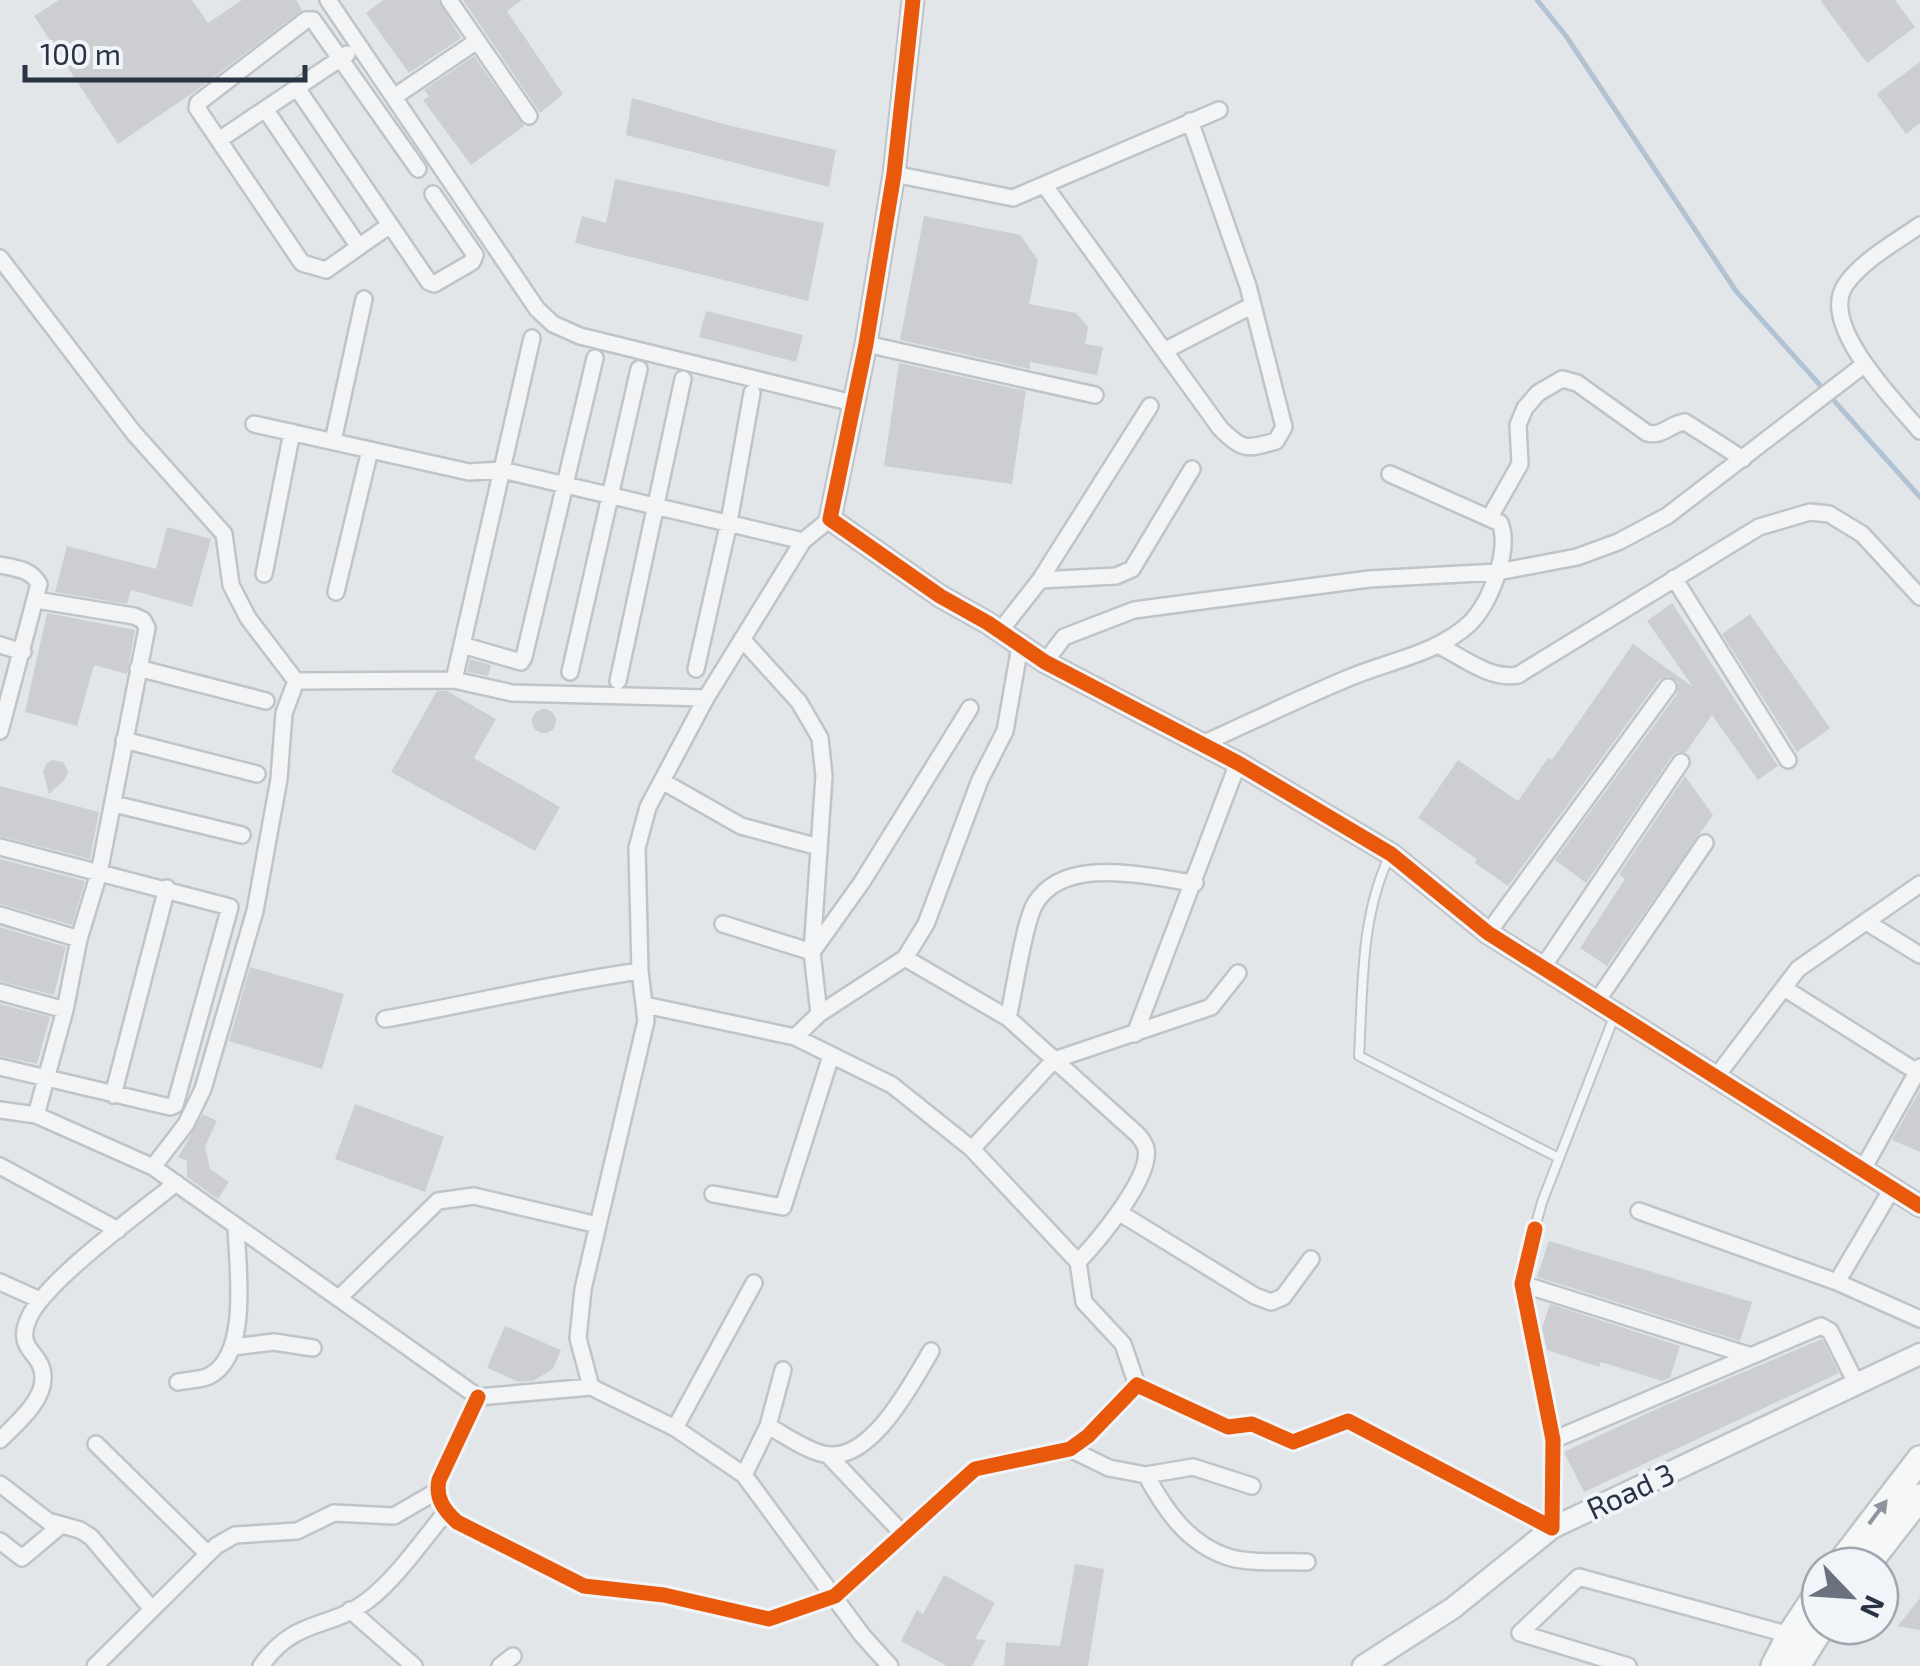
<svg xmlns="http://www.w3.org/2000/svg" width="1920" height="1666" font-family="'Exo 2',sans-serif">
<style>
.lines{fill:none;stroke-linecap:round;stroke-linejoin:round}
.stream{stroke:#b0c3d5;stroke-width:5}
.building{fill:#ccced1}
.service-casing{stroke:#c1c4c7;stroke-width:12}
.minor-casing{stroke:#c1c4c7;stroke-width:20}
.tertiary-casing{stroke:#c1c4c7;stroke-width:25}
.primary-casing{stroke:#c0c3c7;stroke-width:30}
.service{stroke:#f3f4f5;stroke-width:8}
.minor{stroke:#f3f4f5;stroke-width:15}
.tertiary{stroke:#f3f4f5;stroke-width:20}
.primary{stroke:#f6f7f7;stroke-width:25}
.cycleway-casing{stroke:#f1f4f8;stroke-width:21}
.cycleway{stroke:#e8590c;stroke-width:15}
.oneway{fill:#8f959e}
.labels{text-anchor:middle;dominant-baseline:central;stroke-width:8;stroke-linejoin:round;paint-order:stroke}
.street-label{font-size:30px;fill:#283344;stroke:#f1f4f8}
</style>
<rect width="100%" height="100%" fill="#e3e6e9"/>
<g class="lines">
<path class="stream" d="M1537,0l29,36 170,255 184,206"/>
</g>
<path class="building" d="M59,0h133l16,23 34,-23h54l6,10 -104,79 -80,55 -84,-128z
M383,0h55l23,38 -52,35 -43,-60z
M463,0h59l-15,11 56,83 -23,19z
M1820,0h75l20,27 -48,36z
M474,56l50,70 -53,39 -48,-65 6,-4 -5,-6z
M1920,62v61l-14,11 -29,-40z
M632,98l95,27 109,25 -7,37 -203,-52z
M615,179l209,44 -16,78 -233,-58 7,-27 24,7z
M924,216l96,19 18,25 -9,44 47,9 12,14 -3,17 18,3 -6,28 -67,-13v7l-130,-29z
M706,311l97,24 -7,27 -97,-25z
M899,363l127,28 -14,93 -128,-18z
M167,527l44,12 -19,68 -61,-17 -4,14 -72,-12 12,-46 89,23z
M1672,603l106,163 -20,14 -46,-65 -26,37h-9l-5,4 -86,127 -31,-23 122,-166 1,-12 -10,-6 -9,4 -151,206 -33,-23 2,-4 -59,-41 40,-58 60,41 30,-43 4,2 81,-116 60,43 -46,-66z
M47,613l88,17 -8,44 -33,-9 -17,61 -52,-14z
M1750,614l80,114 -33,24 -75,-118z
M470,659l21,6 -3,11 -21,-4z
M437,691h10l49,28 -22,39 86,49 -25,44 -144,-79z
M532 721a12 12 0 1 1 24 0a12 12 0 1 1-24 0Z
M52,760l11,2 5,9 -3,8 -16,15 -6,-22 3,-8z
M1685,776l28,39 -106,151 -27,-18 45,-69 -6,-5z
M0,786l99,26 -9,47 -90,-23z
M0,859l85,22 -13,44 -72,-21z
M0,927l66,20 -12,48 -54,-14z
M250,967l94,27 -22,75 -93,-28z
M0,1004l50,13 -13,47 -37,-8z
M1920,1090v62l-28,-12z
M355,1104l89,33 -19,55 -90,-33z
M203,1114l14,7 -12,25 5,23 19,13 -11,17 -31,-22v-16l-9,-4z
M1549,1241l203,61 -12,39 -203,-64z
M1550,1304l130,42 -10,32 -8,3 -61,-19 -2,5 -52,-17 -5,-22z
M505,1326l56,24 -8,19 -20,12 -14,1 -32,-14z
M1822,1339l17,34 -255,119 -20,-40 99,-46z
M1075,1564l29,5 -16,97h-84l2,-24 54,4z
M944,1575l51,28 -20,36 11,1 -14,26h-25l-46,-25 16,-31 6,4z
M1920,1598v32l-22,-4z"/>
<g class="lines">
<g class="service-casing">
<path id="service" d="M1390,855c-30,62 -27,133 -31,201l200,102
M1535,1228l7,-26 72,-185"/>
</g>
<g class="minor-casing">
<path id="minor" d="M328,0l209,309 16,15 27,12 273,67
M449,0l80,116
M297,88l132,194 5,2 38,-22 3,-7 -42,-61
M394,97l83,-56
M265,109l94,138
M219,140l128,-86
M894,174l119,24 206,-88
M1045,186l175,242c22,22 26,22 56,13l8,-14 -36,-141 -58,-165
M390,225l-64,45 -24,-7 -105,-155 1,-5 108,-83h7l105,149
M1920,225c-24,17 -57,35 -74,59 -29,40 50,118 74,147
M0,258l133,174 91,102 7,51 17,33 48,63
M866,344l229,51
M1164,351l89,-46
M254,424l215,48 33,-2 301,71
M333,441l31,-142
M1490,517l30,-53 -2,-39 7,-17 13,-15 24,-14 15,4 70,50c16,4 24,-10 38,-11l58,37
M0,565c15,3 31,4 39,19l-39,147
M264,574l28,-142
M1674,578l114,182
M1040,580l76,-4 16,-7 60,-100
M336,592l34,-142
M36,600l98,16 9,4 4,8 -48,245 -20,66 -14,71 -29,105
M1000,631l40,-51 110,-174
M742,639l57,63 21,36 4,38 -12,176 7,62
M0,645l23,7
M462,645l59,17 3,-5 71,-299
M1438,645c24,12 52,35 80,30l241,-148 51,-15 19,2 33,20 58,63
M1045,662l19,-25 70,-27 235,-31 129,-7 79,-15 41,-15 49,-26 198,-152
M138,668l128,33
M696,669l33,-147 23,-129
M570,672l69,-303
M454,680l78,-342
M618,681l65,-302
M124,740l133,34
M1202,744c49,-22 98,-46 149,-67 38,-16 88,-24 119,-54 20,-20 41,-73 30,-100l-110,-49
M662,781l79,45 78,21
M114,804l128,31
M0,847l230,60 -55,198 -5,2 -170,-40
M0,915l79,24
M1868,923l52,32
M723,924l89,28 50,-70 108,-174
M1488,933l180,-246
M905,958l103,60 130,117c3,4 7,8 8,14 6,28 -49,93 -68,113
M1543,967l138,-205
M1784,988l133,84
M0,992l65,18
M1597,1001l108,-158
M645,1005l150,32 97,48 80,64 106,113 6,40 39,42 14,41
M1008,1018c6,-25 16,-96 27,-114 29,-50 113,-27 160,-21
M385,1019c85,-15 169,-36 255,-48
M1135,1034l103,-271
M795,1037l24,-23 86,-56 21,-34 54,-144 25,-49 15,-85
M1716,1077l82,-108 122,-85
M113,1095l54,-207
M0,1110l36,5 117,52 325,230 113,-10 84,41 69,47 118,160 28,31
M972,1149l82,-89 157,-53 27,-34
M0,1166l118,64
M153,1167l33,-43 17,-35 52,-178 24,-132 5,-66 12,-32 158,-1 58,13 194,5
M1863,1169l57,-102
M713,1194l70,13 48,-151
M1639,1211l198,71 56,-95
M1120,1213l135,83 16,6 12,-5 28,-38
M0,1282l40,18
M1837,1282l83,37
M1522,1284l229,72 -198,84
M339,1298l99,-97 36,-5 124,29
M233,1347l41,-5 39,6
M1751,1356l70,-30 9,5 26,52
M783,1370l-15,56c17,9 37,24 56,28 46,11 88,-71 107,-103
M178,1382c9,-2 23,-2 31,-6 42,-21 28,-111 27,-150
M591,1387l-13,-49 5,-49 63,-268 -6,-50 -3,-123 11,-41 58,-109 97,-157 27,-22
M478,1397l-39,83c-4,18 5,30 18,42l127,64 80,9 105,24 66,-23 140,-127 95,-20 18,-13 49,-51 91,42 24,-3 41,18 55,-21 204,107 1,-88 -31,-156 13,-55
M675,1428l79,-145
M0,1440c16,-16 44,-39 43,-63 0,-25 -28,-26 -15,-57 14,-37 113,-108 148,-137
M96,1444l112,110
M1070,1449l39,19 37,7 47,-8 59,19
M829,1456l74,78
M744,1475l24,-49
M1146,1475c19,35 42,69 82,82 23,7 54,4 79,5
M0,1484l48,37 32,9 11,7 60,71
M0,1541l22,17 38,-32
M350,1610l64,56
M95,1666l121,-120 19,-11 62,-4 37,-18 60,3 43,-25
M261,1666c34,-49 68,-36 106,-65 30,-23 55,-60 79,-89
M500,1666l13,-10
M1628,1666l-108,-33 59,-56 211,58"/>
</g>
<g class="tertiary-casing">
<path id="tertiary" d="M913,0l-19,174 -28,170 -36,175 110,77 48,27 57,39 193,101 153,91 97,79 432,273
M1363,1666l90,-58 99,-80 368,-174"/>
</g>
<g class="primary-casing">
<path id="primary" d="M1838,1566l82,-107
M1866,1566l54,-69
M1774,1666l16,-31 30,-45
M1797,1666l25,-40"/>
</g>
<use href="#service" class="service"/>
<use href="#minor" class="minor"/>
<use href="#tertiary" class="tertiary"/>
<use href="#primary" class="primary"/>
<g class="cycleway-casing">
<path id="cycleway" d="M913,0l-19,174 -28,170 -36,175 110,77 48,27 57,39 193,101 153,91 97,79 432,273
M478,1397l-39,83c-4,18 5,30 18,42l127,64 80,9 105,24 66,-23 140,-127 95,-20 18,-13 49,-51 91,42 24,-3 41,18 55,-21 204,107 1,-88 -31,-156 13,-55"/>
</g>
<use href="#cycleway" class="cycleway"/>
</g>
<defs><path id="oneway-solid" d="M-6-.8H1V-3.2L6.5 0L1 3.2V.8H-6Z" transform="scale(2.5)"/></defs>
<use class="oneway" href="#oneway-solid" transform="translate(1878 1512) rotate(-53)"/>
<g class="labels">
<g class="street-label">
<text transform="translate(1630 1490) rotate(-25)">Road 3</text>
</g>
</g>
<g transform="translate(1850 1596) rotate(115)"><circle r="48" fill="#f1f4f8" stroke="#a1a7b0" stroke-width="2.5"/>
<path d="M0-8L18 38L0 25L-18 38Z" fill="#69727e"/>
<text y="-15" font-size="28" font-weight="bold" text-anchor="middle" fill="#283344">N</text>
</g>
<path d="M25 65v15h280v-15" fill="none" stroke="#283344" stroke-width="5"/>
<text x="40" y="65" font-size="30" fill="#283344" stroke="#f1f4f8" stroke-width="8" paint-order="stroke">100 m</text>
</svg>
